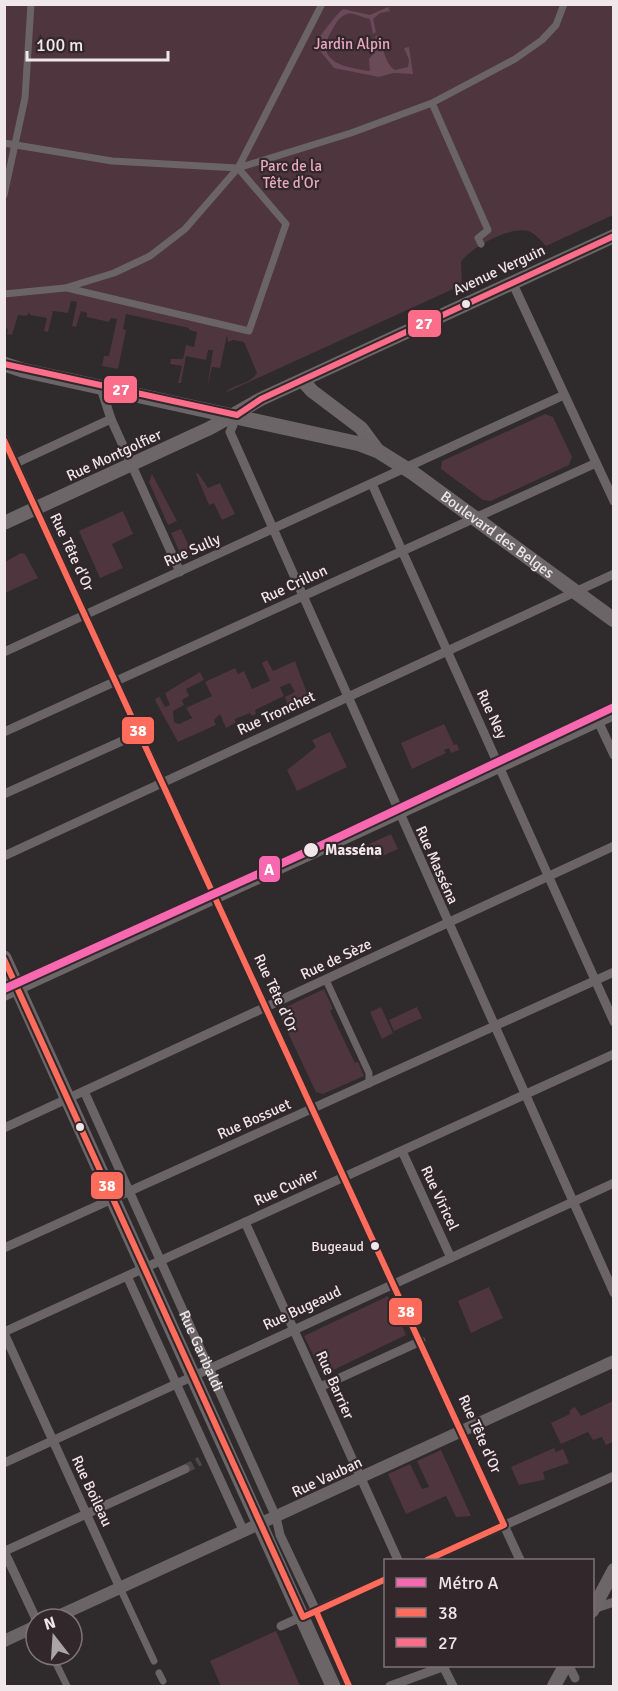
<svg xmlns="http://www.w3.org/2000/svg" width="618" height="1691" font-family="Signika,sans-serif">
<style>
.green{fill:#4e353e}
.water{fill:#6b4a57}
.lines{fill:none;stroke-linecap:round;stroke-linejoin:round}
.minor-tunnel{stroke:#4c4648;stroke-width:9;stroke-dasharray:9 4.5;stroke-linecap:butt}
.pedestrian{stroke:#6a6466;stroke-width:7}
.minor{stroke:#6a6466;stroke-width:9}
.tertiary{stroke:#6a6466;stroke-width:12}
.secondary{stroke:#6d6668;stroke-width:14}
.primary{stroke:#6b6568;stroke-width:15}
.bus-1-casing{stroke:#32272b;stroke-width:10}
.bus-2-casing{stroke:#32272b;stroke-width:10}
.bus-1{stroke:#ff6c5c;stroke-width:6}
.bus-2{stroke:#fb6d88;stroke-width:6}
.metro-1-casing{stroke:#32272b;stroke-width:12}
.metro-1{stroke:#f768b0;stroke-width:8}
.bus-dot{fill:#efe7ea;stroke:#32272b;stroke-width:2}
.labels{text-anchor:middle;dominant-baseline:central;stroke-width:4.5;stroke-linejoin:round;paint-order:stroke}
.bus-label{font-size:14px;fill:#efe7ea;stroke:#32272b;text-anchor:end}
.park-label{font-size:15px;fill:#eaa8c0;stroke:#32272b}
.street-label{font-size:15px;fill:#efe7ea;stroke:#32272b}
.stop-label{font-size:15px;font-weight:bold;fill:#efe7ea;stroke:#32272b;text-anchor:start}
.line-badge{stroke:#32272b;stroke-width:2}
.badge-label{font-size:16px;text-anchor:middle;font-weight:bold;fill:#fff}
</style>
<rect width="100%" height="100%" fill="#2f2a2c"/>
<path class="green" d="M5,5h608v210l-67,31c-5,-5 -11,-13 -18,-15 -18,-5 -58,17 -67,31l1,23 -237,108c10,-10 23,-7 32,-20l-13,-31 -11,-2 -5,2 -1,-7 -7,33 -8,-1 -5,22 6,-39h-5l-2,10 -20,-4 -5,27h-3l4,-17 -12,-2 1,-5h12l3,-14 8,2 3,-15 -8,-2v-2l-63,-14 -3,15 3,1 -8,39 -16,-3 2,-10h5l8,-37 -6,-1 -2,4 -22,-5v-4l-6,-2 -5,16 -4,-1 5,-24 -6,-1 -3,12 -15,-2 -5,21 -4,-1 3,-13 -17,-3 -1,-3 -2,4 -9,-1 -6,20 -5,-1 1,-5 -3,-1z
M545,414l8,3 19,40 -3,8 -78,36 -8,-1 -42,-31 1,-8z
M198,473l10,15 12,-5 15,31 -13,6 -8,-17 -5,2 -13,-31z
M152,474l25,47 -9,4 -19,-43z
M123,511l10,23 -21,10 11,24 -23,10 -21,-47z
M181,529l8,17 17,-6 4,9 -9,3 -2,-3 -7,4 -4,-3 -2,4 3,-3 3,6 -3,1 -8,-3 -10,-22z
M21,553l4,1 13,24 -33,15v-31z
M267,660l6,11 22,-10 13,35 -20,9 -3,-8 10,-5 -5,-9 -10,4 4,9 -29,14 1,4 -4,2 -2,-3 -15,6v4l-9,5 -6,-14 -6,6 2,5 -38,17 -22,-40 -1,-3 4,-2 -2,-5 8,15 5,-2 -5,-12 35,-21 4,8 -18,9 3,7 -7,4 2,5 -11,6 1,11 5,2 13,-6 -6,-10 26,-12 -7,-14 30,-14 3,6 6,-3 8,18 18,-8 -8,-18z
M444,724l10,21 3,-1 2,6 -8,3 -2,-5 -5,2 2,3 -34,16 -11,-26z
M330,732l17,35 -50,24 -10,-21 29,-23 -4,-7z
M391,834l7,15 -22,10 -7,-15z
M324,989l9,20 -3,2 25,52 3,-1 6,14 -41,18 -7,-2 -35,-74 5,-11z
M381,1007l12,26 -11,6 -12,-27z
M417,1007l5,11 -28,13 -5,-11z
M489,1287l14,31 -32,15 -13,-32z
M388,1296l18,39 -83,40 -19,-39z
M613,1401v41l-7,3 -4,-8 -9,3 -5,-8 -27,12 -10,-21 19,-9v-4l5,-3 6,9z
M554,1448l2,4 7,-3 6,14 -26,9 2,7 -2,1 -24,5 -8,-18z
M441,1450l30,66 -15,1 -10,-21 -40,18 -18,-40 22,-10 12,25 7,-2 -12,-26z
M276,1631l24,55h-79l-11,-25z"/>
<path class="water" d="M388,7l2,4 -10,2 -7,6 3,13 -3,2 -3,-15c-8,-1 -16,-7 -23,-5 -9,3 -12,11 -16,18 -18,30 16,36 39,39l-1,-12 8,-10 -2,-12 2,-2c8,11 6,27 18,35l13,-3 1,-7 -5,-12 5,-1 4,27 -20,-1 -14,4 -45,-9 -13,-16 -4,-12c6,-7 20,-27 26,-31l27,6z"/>
<g class="lines">
<path class="minor-tunnel" d="M185,1469l15,-8"/>
<path class="pedestrian" d="M432,103l56,127 -10,8 3,6
M4,143l108,18 126,7 113,-35 81,-30 83,-44 27,-19 14,-15 8,-21
M4,195l21,-97 6,-94
M67,288l182,43 37,-107 -48,-56
M4,294l61,-6 49,-15 36,-17 35,-27 53,-61 84,-164
M326,980l43,93v11
M121,1590l33,71
M52,1655l15,31
M159,1673l4,8"/>
<g class="minor">
<path d="M512,282l102,219"/>
<path d="M100,385l11,34 69,153"/>
<path d="M237,415l-7,17 384,861"/>
<path d="M4,439l516,1121"/>
<path d="M16,463l95,-44"/>
<path d="M372,484l242,538"/>
<path d="M4,652l560,-257"/>
<path d="M598,721l16,34"/>
<path d="M4,732l592,-269"/>
<path d="M4,794l136,-61"/>
<path d="M4,856l610,-282"/>
<path id="s1" d="M84,1091l192,426 4,18 36,76"/>
<path d="M4,1128l610,-282"/>
<path d="M402,1151l49,107"/>
<path d="M245,1222l153,338"/>
<path d="M4,1248l610,-276"/>
<path d="M127,1276l117,256"/>
<path d="M4,1332l610,-278"/>
<path d="M4,1333l117,257"/>
<path d="M320,1387l101,-46"/>
<path d="M4,1463l610,-280"/>
<path d="M4,1551l32,68"/>
<path d="M5,1551l180,-82"/>
<path d="M427,1560l187,-84"/>
<path d="M593,1609l21,-7"/>
<path d="M281,1626l105,-47"/>
<path d="M443,1666l10,20"/>
<path d="M569,1666l6,12"/>
<path d="M390,1686l55,-20"/>
</g>
<path class="tertiary" d="M52,1619l562,-258
M4,1641l32,-15"/>
<path class="secondary" d="M302,380l10,11 49,37 17,23
M4,523l206,-95 51,-29 353,-163
M4,994l610,-281
M592,1611l22,-41
M554,1686l11,-20"/>
<g class="primary">
<path id="s2" d="M4,364l18,6 338,74 18,7 35,22 201,147"/>
<path d="M4,958l329,728"/>
</g>
<g class="bus-1-casing">
<path id="bus-1" d="M4,440l500,1085 -77,35
M4,959l299,658 83,-38
M316,1611l33,75"/>
</g>
<g class="bus-2-casing">
<path id="bus-2" d="M4,364l233,51
M237,415l24,-16 353,-163"/>
</g>
<use href="#bus-1" class="bus-1"/>
<use href="#bus-2" class="bus-2"/>
<g class="metro-1-casing">
<path id="metro-1" d="M4,989l318,-144 292,-138"/>
</g>
<use href="#metro-1" class="metro-1"/>
</g>
<g class="bus-dot">
<circle cx="466" cy="304" r="5"/>
<circle cx="311" cy="850" r="8"/>
<circle cx="80" cy="1127" r="5"/>
<circle cx="375" cy="1246" r="5"/>
</g>
<g class="labels">
<g class="bus-label">
<text x="364" y="1246">Bugeaud</text>
</g>
<g class="park-label">
<text x="352" y="44">Jardin Alpin</text>
<text x="291" y="166">Parc de la<tspan x="291" dy="17">Tête d'Or</tspan></text>
</g>
<g class="street-label">
<text transform="translate(499 270) rotate(-25)">Avenue Verguin</text>
<text transform="translate(114 455) rotate(-25)">Rue Montgolfier</text>
<text stroke="none"><textPath href="#s2" startOffset="530">Boulevard des Belges</textPath></text>
<text transform="translate(192 550) rotate(-24)">Rue Sully</text>
<text transform="translate(72 552) rotate(65)">Rue Tête d'Or</text>
<text transform="translate(294 584) rotate(-25)">Rue Crillon</text>
<text transform="translate(276 713) rotate(-25)">Rue Tronchet</text>
<text transform="translate(492 714) rotate(65)">Rue Ney</text>
<text transform="translate(437 865) rotate(66)">Rue Masséna</text>
<text transform="translate(336 959) rotate(-25)">Rue de Sèze</text>
<text transform="translate(276 993) rotate(65)">Rue Tête d'Or</text>
<text transform="translate(254 1119) rotate(-24)">Rue Bossuet</text>
<text transform="translate(286 1187) rotate(-25)">Rue Cuvier</text>
<text transform="translate(440 1198) rotate(65)">Rue Viricel</text>
<text transform="translate(302 1308) rotate(-25)">Rue Bugeaud</text>
<text stroke="none"><textPath href="#s1" startOffset="285">Rue Garibaldi</textPath></text>
<text transform="translate(335 1385) rotate(66)">Rue Barrier</text>
<text transform="translate(480 1434) rotate(66)">Rue Tête d'Or</text>
<text transform="translate(327 1477) rotate(-25)">Rue Vauban</text>
<text transform="translate(92 1491) rotate(65)">Rue Boileau</text>
</g>
<g class="stop-label">
<text x="325" y="850">Masséna</text>
</g>
</g>
<g class="line-badge">
<rect x="407" y="309" width="35" height="29" rx="6" fill="#fb6d88"/>
<rect x="103" y="375" width="35" height="29" rx="6" fill="#fb6d88"/>
<rect x="121" y="716" width="34" height="29" rx="6" fill="#ff6c5c"/>
<rect x="258" y="855" width="23" height="28" rx="6" fill="#f768b0"/>
<rect x="90" y="1171" width="34" height="29" rx="6" fill="#ff6c5c"/>
<rect x="388" y="1297" width="35" height="29" rx="6" fill="#ff6c5c"/>
</g>
<g class="badge-label">
<text x="424" y="329">27</text>
<text x="121" y="395">27</text>
<text x="138" y="736">38</text>
<text x="269" y="875">A</text>
<text x="107" y="1191">38</text>
<text x="406" y="1317">38</text>
</g>
<rect width="618" height="1691" fill="none" stroke="#efe7ea" stroke-width="12"/>
<rect x="384" y="1559" width="210" height="108" fill="#32272b" stroke="#7e7477" stroke-width="1.5"/>
<rect x="396" y="1578" width="30" height="9" fill="#f768b0" stroke="#7e7477" stroke-width="1.5"/>
<text x="438" y="1589" font-size="18" fill="#efe7ea">Métro A</text>
<rect x="396" y="1608" width="30" height="9" fill="#ff6c5c" stroke="#7e7477" stroke-width="1.5"/>
<text x="438" y="1619" font-size="18" fill="#efe7ea">38</text>
<rect x="396" y="1638" width="30" height="9" fill="#fb6d88" stroke="#7e7477" stroke-width="1.5"/>
<text x="438" y="1649" font-size="18" fill="#efe7ea">27</text>
<g transform="translate(54 1637) rotate(343)"><circle r="28" fill="#32272b" stroke="#7e7477" stroke-width="1.5"/>
<path d="M0-4.5L10 22L0 15L-10 22Z" fill="#aca5a8"/>
<text y="-9" font-size="16" font-weight="bold" text-anchor="middle" fill="#efe7ea">N</text>
</g>
<path d="M27 51v9h141v-9" fill="none" stroke="#efe7ea" stroke-width="3"/>
<text x="36" y="51" font-size="18" fill="#efe7ea" stroke="#32272b" stroke-width="4.5" paint-order="stroke">100 m</text>
</svg>
